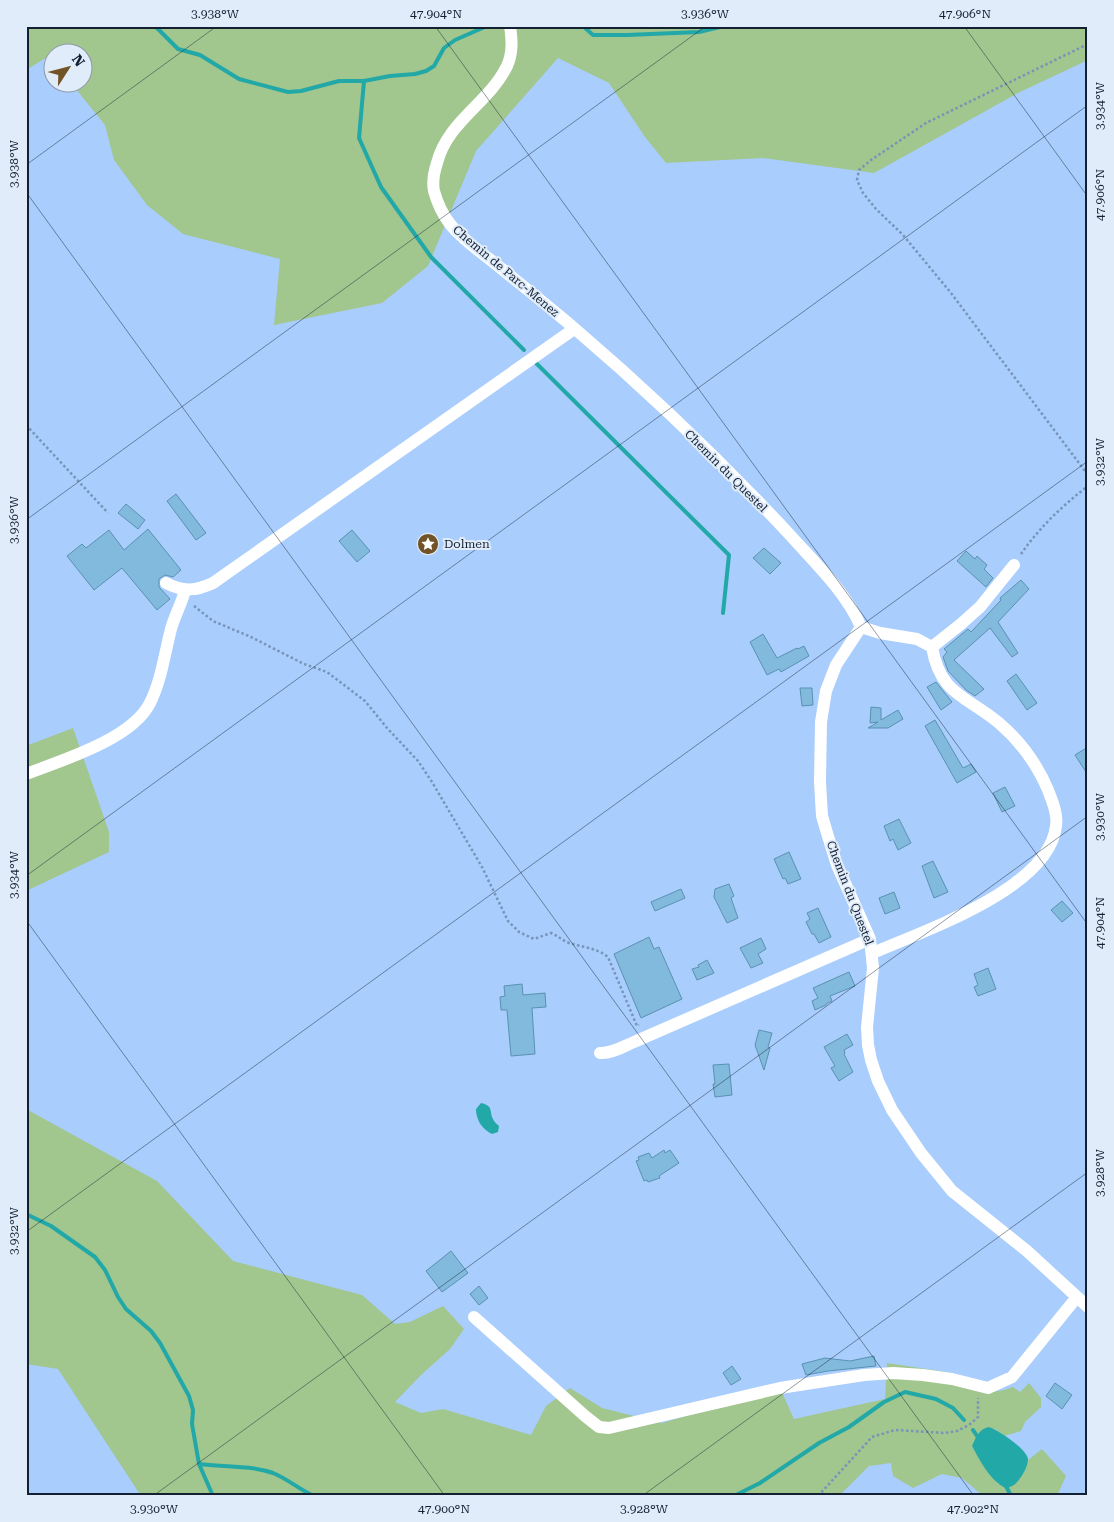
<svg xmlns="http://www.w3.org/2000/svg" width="1114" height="1522" font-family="'Roboto Serif',serif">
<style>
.green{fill:#a1c68e}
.water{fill:#23a8a8}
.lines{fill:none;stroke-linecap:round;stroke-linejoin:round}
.stream{stroke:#23a8a8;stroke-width:4}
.building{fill:#81badc;stroke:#5a91b2}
.path{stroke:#7794b9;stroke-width:2.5;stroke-dasharray:2.5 2.5;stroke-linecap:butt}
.street{stroke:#fff;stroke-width:12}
.ticks{fill:none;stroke:#122031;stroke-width:1;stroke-opacity:0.45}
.labels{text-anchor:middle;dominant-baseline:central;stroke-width:4;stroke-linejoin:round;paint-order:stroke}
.street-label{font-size:12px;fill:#122031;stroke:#e1ecfa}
.poi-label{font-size:12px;fill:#122031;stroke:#e1ecfa;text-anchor:start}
.neatline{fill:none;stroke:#122031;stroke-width:2}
.ticks-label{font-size:12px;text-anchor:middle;fill:#122031}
</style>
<rect width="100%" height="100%" fill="#a9cdfc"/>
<path class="green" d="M26,26h1062v34l-68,32 -146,81 -111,-15 -97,5 -21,-26 -36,-54 -51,-25 -82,93 -48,115 -46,37 -108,22 6,-66 -97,-25 -36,-29 -33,-45 -9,-35 -34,-42 11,-1v-30h-30v8l-3,-4 -23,14z
M73,728l36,104v20l-83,39v-145z
M26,1109l131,72 76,80 129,34 33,29 15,-2 33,-16 21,23 -14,20 -29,26 -26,27 26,11 22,-4 88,26 15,-29 24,-18 32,20 60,15 118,-35 14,31 91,-20 2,-36 60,9 45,20 12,-2 9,-3 7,5 9,-9 12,15v9l-16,15 -4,9 -17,5 -9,-7 -23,17 12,20 14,18 26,-11 4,-13 14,-11 24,27 -9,20h-74l-21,-18 -20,-4 -29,14 -20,-12 -2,-13 -22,3 -30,30h-698l-83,-127 -32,-5z"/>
<path class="water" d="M481,1103c13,3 8,8 12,16 1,3 4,5 6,7l-1,6 -6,2c-10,-5 -16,-14 -16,-25z
M989,1427c9,3 38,22 39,32 0,6 -4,14 -7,18 -5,7 -8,10 -16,11 -15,-8 -25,-27 -33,-42 4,-9 7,-17 17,-19z"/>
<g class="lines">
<path class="stream" d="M155,26l23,23 22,6 39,24 49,13 13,-1 38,-10h25l26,-5 25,-2 11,-3 8,-5 10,-18 11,-8 32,-14
M583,26l10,9h34l72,-3 25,-6
M364,81l-5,57 22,49 50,70 93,93
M535,362l194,193 -6,58
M26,1214l25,12 44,31 10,13 13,27 8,12 25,22 9,12 29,53 4,14 -1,14 7,40 14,32
M973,1430l6,9
M199,1464c24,3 51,1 74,9 15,6 27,17 41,23
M1005,1484l6,12
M734,1496l26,-13 59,-40 30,-16 35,-25 21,-10 31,7 17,9 11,12"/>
</g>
<path class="building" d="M176,494l30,39 -10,7 -29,-39z
M126,504l19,16 -7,9 -20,-16z
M148,529l33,41 -8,7 -8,-2 -6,4v8l11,12 -13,11 -35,-42 -28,22 -27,-34 15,-12 4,4 23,-18 15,20z
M352,530l18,21 -13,11 -18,-21z
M764,548l17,15 -11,11 -17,-16z
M966,551l9,8 2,-3 10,9 -3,4 9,9 -7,9 -29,-26z
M1021,580l8,9 -31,33 20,31 -6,4 -22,-29 -36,32 30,29 -9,7 -9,-6 -18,-19 -5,-14 4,-5 -3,-3 24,-20 3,3 30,-32 -1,-2z
M763,634l14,24 20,-10 1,1 6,-3 5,10 -28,16 -2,-3 -12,6 -17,-33z
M1016,674l21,29 -10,7 -20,-29z
M936,682l16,20 -11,8 -14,-23z
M800,688h12l1,17 -11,1z
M871,707l10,1v12l17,-10 5,9 -15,9h-20l10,-6 -8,1z
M935,720l28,48 8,-4 5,8 -19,11 -32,-57z
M1088,747v28l-13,-20z
M1005,787l10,19 -13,6 -9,-19z
M899,819l12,24 -13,7 -5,-11 -3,2 -6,-15z
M789,852l12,27 -13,5 -3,-6 -2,1 -9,-20z
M933,861l15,31 -14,6 -12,-32z
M729,884l5,12 -3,2 7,20 -11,5 -13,-26 1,-8z
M681,889l4,9 -30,13 -4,-9z
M894,892l6,16 -15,6 -6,-16z
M1062,901l11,12 -11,9 -11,-12z
M818,908l13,29 -12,6 -5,-9h-2l-6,-12 4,-3 -3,-6z
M649,937l5,12 5,-2 23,52 -41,19 -27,-64z
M761,938l5,11 -8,5 5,9 -12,5 -11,-20z
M707,960l7,13 -17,7 -5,-11 7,-2 -1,-2z
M988,968l8,21 -18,7 -4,-9 4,-2 -4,-11z
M849,972l6,14 -25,10 2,5 -6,3v1l-11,5 -3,-9 6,-3 -5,-10z
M522,984l1,11 22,-2 1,14 -14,1 3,46 -24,2 -4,-46h-6l-1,-13 5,-1 -1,-10z
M759,1030l13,3 -4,14 2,1 -6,22 -9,-25z
M847,1034l6,11 -9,5 1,3 -1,1 9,18 -14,9 -8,-13 4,-2 -11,-19z
M729,1064l3,31 -17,2 -2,-13h2l-2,-19z
M664,1150l1,3 5,-3 9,13 -20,13 1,2 -12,4 -1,-2 -3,1 -8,-20 3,-1 -1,-3 11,-4 3,5z
M451,1251l17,22 -26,19 -16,-21z
M479,1286l9,12 -9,7 -9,-11z
M874,1356l2,10 -48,5 -22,4 -4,-11 23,-6 25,3z
M732,1366l9,13 -10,6 -8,-12z
M1055,1383l17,12 -10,14 -16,-13z"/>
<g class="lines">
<path class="path" d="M1088,44l-162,79 -55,37 -12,10 -2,10 6,13 13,16 27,26 48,58 137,182
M26,425l82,88
M1021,554c18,-26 41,-48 67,-68
M194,606l19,15 38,16 53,27 23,8 38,29 22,27 31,33 14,21 50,85 26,54 11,11 15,7 17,-6c7,3 11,7 18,10 13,4 28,5 39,14l29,69 2,-1
M818,1496l54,-59 23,-7 50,3 12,-2 12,-6 9,-8v-19"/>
<path class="street" d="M510,26c2,14 3,27 -3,40 -18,37 -60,56 -70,97 -3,9 -5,18 -3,28 3,11 9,24 16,33 11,14 28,26 42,37 27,22 55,44 82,67 75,64 148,134 216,207 25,28 56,57 71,92l19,6 37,6 15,8
M166,583c17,9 30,8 47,0l361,-254
M861,627l-25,38 -10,26 -5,31 -1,60 2,34 5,17 10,32 33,74 3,29 -6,59 1,18 3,15 7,21 14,29 29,43 31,38 75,60 61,56
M932,647l29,-23 19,-17 34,-42
M26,774c37,-14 106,-35 124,-71 11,-22 14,-46 20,-70 3,-15 12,-29 15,-43
M873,953c50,-22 176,-64 183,-127 2,-12 -4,-25 -8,-36 -11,-26 -28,-49 -49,-67 -32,-27 -59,-28 -67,-76
M600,1053c11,1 24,-7 34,-11l236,-103
M474,1317l111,99 14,11 10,1 171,-40 84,-13 29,-2 30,2 29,4 36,9 24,-11 65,-80"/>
</g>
<path class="ticks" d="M435,26l653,899M964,26l124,171M26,165l191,-139M26,192l948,1304M26,520l680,-494M26,876l1062,-771M26,920l419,576M26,1232l1062,-771M153,1496l935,-680M642,1496l446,-324"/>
<defs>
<g id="sight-disc" transform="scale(1.125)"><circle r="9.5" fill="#715327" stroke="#e1ecfa"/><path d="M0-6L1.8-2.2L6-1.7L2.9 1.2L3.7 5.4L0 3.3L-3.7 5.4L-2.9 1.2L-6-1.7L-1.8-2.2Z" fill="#fff"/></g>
</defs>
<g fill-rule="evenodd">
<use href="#sight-disc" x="428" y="544"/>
</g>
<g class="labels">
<g class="street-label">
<text transform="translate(506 271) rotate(40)">Chemin de Parc-Menez</text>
<text transform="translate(726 471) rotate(45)">Chemin du Questel</text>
<text transform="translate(850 893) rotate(69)">Chemin du Questel</text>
</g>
<g class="poi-label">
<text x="444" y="544">Dolmen</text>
</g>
</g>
<rect width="1114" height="1522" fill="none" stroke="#e1ecfa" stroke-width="55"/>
<g transform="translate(68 68) rotate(54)"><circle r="24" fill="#e1ecfa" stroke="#8e9aaa"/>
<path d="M0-4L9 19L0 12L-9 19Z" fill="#715327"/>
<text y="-8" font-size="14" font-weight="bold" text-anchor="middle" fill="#122031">N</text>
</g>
<rect x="28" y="28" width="1058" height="1466" class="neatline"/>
<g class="ticks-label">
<text x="215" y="18">3.938°W</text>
<text x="436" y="18">47.904°N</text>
<text x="705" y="18">3.936°W</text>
<text x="965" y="18">47.906°N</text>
<text transform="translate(1100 106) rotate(-90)" y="4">3.934°W</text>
<text transform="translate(14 164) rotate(-90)" y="4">3.938°W</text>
<text transform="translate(1100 195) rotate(-90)" y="4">47.906°N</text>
<text transform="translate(1100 462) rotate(-90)" y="4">3.932°W</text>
<text transform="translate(14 520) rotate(-90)" y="4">3.936°W</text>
<text transform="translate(1100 817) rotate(-90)" y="4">3.930°W</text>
<text transform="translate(14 875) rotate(-90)" y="4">3.934°W</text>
<text transform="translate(1100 923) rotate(-90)" y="4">47.904°N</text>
<text transform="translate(1100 1173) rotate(-90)" y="4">3.928°W</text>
<text transform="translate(14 1231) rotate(-90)" y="4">3.932°W</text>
<text x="154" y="1513">3.930°W</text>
<text x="444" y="1513">47.900°N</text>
<text x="644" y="1513">3.928°W</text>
<text x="973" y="1513">47.902°N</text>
</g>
</svg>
